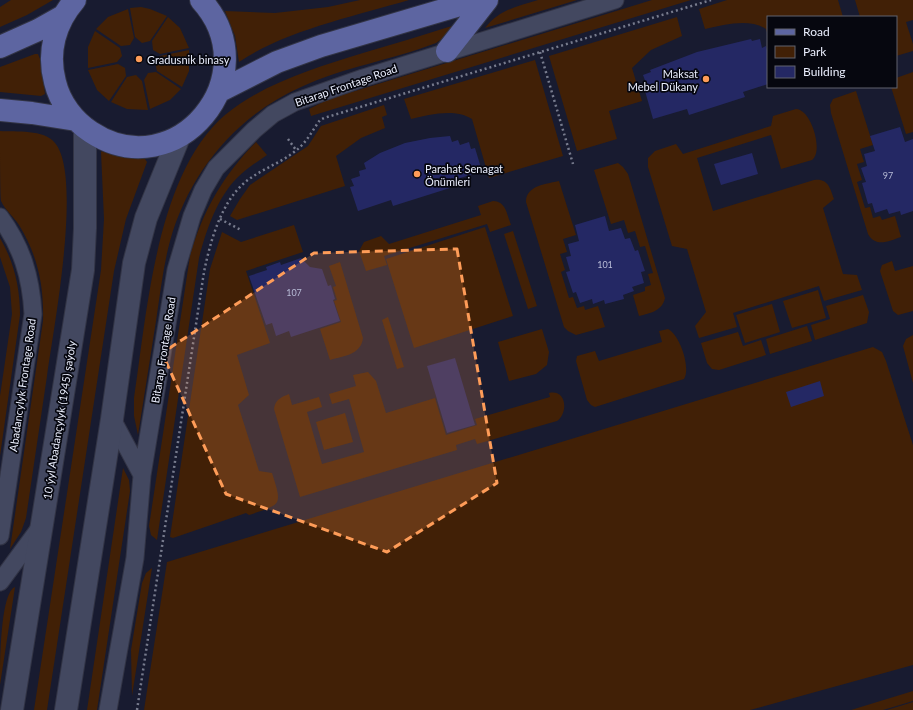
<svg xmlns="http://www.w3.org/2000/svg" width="913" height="710" font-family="Lato,sans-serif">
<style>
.green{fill:#412006}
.building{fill:#242864}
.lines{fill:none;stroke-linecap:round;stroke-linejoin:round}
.minor-casing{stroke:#323445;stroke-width:19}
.secondary-casing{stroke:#323445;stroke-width:24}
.primary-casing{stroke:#323445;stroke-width:24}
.path{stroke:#777b8d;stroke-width:2.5;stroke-dasharray:2 3;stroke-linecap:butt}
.minor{stroke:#434860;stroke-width:17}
.secondary{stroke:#434860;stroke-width:22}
.primary{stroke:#5d65a1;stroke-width:22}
.marked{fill:#fe9c58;fill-opacity:0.2;stroke:#fe9c58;stroke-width:3;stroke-dasharray:8 5;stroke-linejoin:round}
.poi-dot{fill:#fe9c58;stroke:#06070f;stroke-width:1.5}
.labels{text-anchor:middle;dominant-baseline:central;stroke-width:3.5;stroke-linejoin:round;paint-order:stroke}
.number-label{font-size:9px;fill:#b8bcd7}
.poi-label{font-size:11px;fill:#eaeefd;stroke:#06070f;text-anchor:start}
.street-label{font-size:11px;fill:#eaeefd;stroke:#06070f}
</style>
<rect width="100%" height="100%" fill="#181b30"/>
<path class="green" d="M11,0h42l-26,15 -27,12v-20z
M360,0h49c-54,16 -125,31 -170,62l-4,-26 -10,-25 50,2 53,-6z
M538,0h39l-92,28c15,-19 31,-21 53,-28z
M652,0h39l-380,116 -2,-7 20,-10z
M727,0h111l5,17h-75v19l-2,-7c-17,-11 -42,-4 -61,0l-6,-20z
M855,0h58v20l-7,2 7,22v7l-17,5v-39h-36z
M141,7l9,2 17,7 -17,25 -8,2 -7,-6 -5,-29z
M128,9l6,29 -4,7 -9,1 -25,-17 12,-12z
M168,17l12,11 9,20 -29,6 -7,-4 -1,-9z
M677,17l5,19 -31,14 -19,18 10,33 -33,10 8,28 -40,12 -28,-95z
M455,25l-9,11 -10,7c-44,17 -92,24 -135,44 -65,29 -112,86 -131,154 -7,26 -10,54 -14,80 -6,38 -12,76 -18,114l-4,-19v-18c13,-85 22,-224 91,-283 39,-32 90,-47 138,-62 30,-9 61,-18 92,-28z
M95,31l25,17 2,8 -5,6 -29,6v-21z
M189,50v21l-7,16 -25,-16 -2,-9 5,-6z
M35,54h3l2,5 5,35 -4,2 -41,-4v-25z
M535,60l28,96 -74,22 -17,-59c-18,-11 -43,-4 -61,0l-7,-20z
M118,64l7,4 1,8 -17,25 -12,-11 -9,-20z
M156,72l25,17 -11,11 -20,9 -6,-29 4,-7z
M913,72v60l-7,2 -15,-47h5v-9z
M136,75l6,6 6,29 -21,-1 -16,-7 16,-25z
M856,91l17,54 -13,4 4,13 -7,2 5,16 -5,2 8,26 5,-1 3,11 7,-2 2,4 13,-4 6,21c-12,4 -25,11 -33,-3l-37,-121 -1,-8 3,-6z
M384,105l3,10 -5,2 3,11 -24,10 -25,18 9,30 -108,34 -7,-4 10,-17 10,-14 58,-39 13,-20z
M796,109c15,0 28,42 16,51l-31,9 -10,-34 -74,23 16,53 101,-31c14,-2 16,8 20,19l-11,9 20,66 14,1 5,15 -38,11 -5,-15 -86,27 4,14 -38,11 -4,-12 11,-14 -19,-63 -15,-3 -24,-79v-9l7,-7 21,-7 7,10 88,-28 2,-10z
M0,131c16,1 44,-2 55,12 28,33 -2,188 -8,233 -7,47 -14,95 -21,142l-5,14 -11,17 33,-228c1,-35 -5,-65 -24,-96 -5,-8 -14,-15 -18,-24 -1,-5 -1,-60 -1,-70z
M256,142l11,13c-10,7 -21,14 -30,23 -20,20 -31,53 -38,80l-42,282 -6,-5 -2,-9 41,-270c12,-44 34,-82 66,-114z
M102,151l25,6 18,2 2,3 -21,57 -12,52 -67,439h-13l67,-440 3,-51 -3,-67z
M618,163l5,4 5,7 37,124c-3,13 -14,15 -26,18l-6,-21 12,-4v-4l6,-2 -3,-11 5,-1 -8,-27 -5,1 -5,-16 -7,2 -4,-13 -13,4 -17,-54z
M559,181l17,54 -13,4 4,13 -7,2 5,16 -4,2 8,26 4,-1 4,11 7,-2 1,4 13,-4 7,21 -29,8 -8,-4 -4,-4 -38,-125c0,-17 21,-18 33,-21z
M493,201c13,0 14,14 18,24l-21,7 -3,-8 -103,32 3,9 -21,6 -7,-20 5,-9 17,-6 8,8 92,-29 -3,-9z
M294,225l9,27 -57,19 24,72 -33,12 12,40 -11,10 21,66 13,2c11,34 9,31 -23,42l-3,-2 -73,25 -3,-1 40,-268 12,-37 19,10z
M485,227l28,89 -99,32 -28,-89z
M513,231l24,75 -9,3 -24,-75z
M0,238c14,24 20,49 20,77l-20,141v-60l12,-82 -2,-27 -10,-30z
M892,261l3,10 18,-5v45l-15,4 -5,-4 -13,-40 2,-6z
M340,262l23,76c-2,17 -20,18 -33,22l-10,-31 21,-7 -7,-21 3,-1 -4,-13 3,-1 -7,-20z
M818,290l8,28 -34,10 -9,-27z
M863,295l6,17 -2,11 -52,17 -4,-15 19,-6 -4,-13z
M772,304l8,28 -35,11 -9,-28z
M388,317l16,50 -7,2 -15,-49z
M807,326l5,15 -42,13 -4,-15z
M542,329l7,23 -2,13 -11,9 -27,7 -11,-39z
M668,329c12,6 23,39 16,50l-89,28 -4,-2 -4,-5 -11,-39 1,-5 18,-5 4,10 63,-19 -3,-11z
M738,332l5,14 18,-6 5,15 -47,15 -7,-1 -5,-6 -6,-20z
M913,335v48l-10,-37 3,-7z
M873,347l9,5 4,9 27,84v220l-163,45h-606l23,-148z
M368,372l8,9 10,32 49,-15 11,37 31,-10 -2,-6 75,-22 -1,-4c17,-4 20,19 8,28l-80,23 -2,-5 -19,6 1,5 -157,47 -26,-88c1,-9 7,-12 15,-15l3,11 27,-8 3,10 -15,5 15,52 42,-12 -15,-53 -17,5 -3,-10 27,-8 -3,-11z
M345,413l8,29 -29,8 -8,-28z
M123,468l6,12 1,11 -33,219h-10z
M152,568l-20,128 -1,-46 11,-67 4,-10z
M15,587l-15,98c0,-20 0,-92 15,-98z
M913,691v10l-30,9h-32z
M913,702v8h-26z"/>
<path class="building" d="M751,39l1,2 8,-2 2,9 4,-2 2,8v30l-25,8 2,5 -56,18 -2,-6 -34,10 -10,-35 3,-1 -3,-8 8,-3 -1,-2 47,-18z
M900,127l5,15 8,-3v72l-12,4 -1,-4 -11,3 -2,-5 -12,4 -3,-10 -4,1 -6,-21 4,-1 -5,-14 6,-2 -3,-12 11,-3 -5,-15z
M450,136l2,6 6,-2 2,5 9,-3 2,7 4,-1 7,23 -34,11 2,6 -57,18 -2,-6 -33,11 -8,-24 4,-1 -3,-7 9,-3 -1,-5 7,-2 -2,-6 16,-10 25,-10 25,-5z
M752,153l6,21 -37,11 -7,-21z
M605,216l4,15 12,-3 4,11 5,-1 5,13 3,-1 7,21 -4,1 3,11 -12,4 2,4 -11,4 1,4 -19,5 -1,-4 -11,4 -1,-5 -12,4 -4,-11 -3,1 -7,-21 4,-1 -4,-14 5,-1 -3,-12 11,-3 -4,-16z
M301,258l9,9 12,2 6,17 3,-1 4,14 -2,1 7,21 -49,16 -2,-6 -13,5 -4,-13 -6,2 -17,-49 18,-6 -1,-3 14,-5 1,3z
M455,358l20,67 -28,8 -20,-67z
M820,381l4,15 -33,11 -5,-15z"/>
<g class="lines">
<g class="minor-casing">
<path id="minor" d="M0,217c22,30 31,60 33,97l-33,222
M112,419l30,56
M0,582l42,-57
M108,710l27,-152 7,-83 34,-205 16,-54 11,-26 13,-22 38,-38 19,-16 22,-12 68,-24 252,-78"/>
</g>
<g class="secondary-casing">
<path id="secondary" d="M12,710l71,-440 2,-42v-100
M66,710l46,-291 22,-156 12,-45 33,-81"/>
</g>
<g class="primary-casing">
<path id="primary" d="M75,0c-20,23 -28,52 -20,82 5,21 19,39 36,50 85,56 179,-56 110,-132
M0,47l38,-17 25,-14
M447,51l40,-51
M220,91l57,-29 44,-16 156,-46
M0,110l32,3 44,7"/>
</g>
<path class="path" d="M540,52l33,112
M288,139l8,11
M220,219l21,11
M137,710l67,-438c6,-29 16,-67 39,-88 18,-16 43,-22 59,-39 7,-7 12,-17 18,-25l4,-2 387,-118"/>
<use href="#minor" class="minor"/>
<use href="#secondary" class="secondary"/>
<use href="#primary" class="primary"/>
</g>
<path class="marked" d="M457,249l40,234 -110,69 -161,-58 -64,-141 152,-100z"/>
<g class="poi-dot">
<circle cx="139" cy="59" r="4"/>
<circle cx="706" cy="79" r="4"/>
<circle cx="417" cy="174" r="4"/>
</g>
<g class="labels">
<g class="number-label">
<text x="888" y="175">97</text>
<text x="605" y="264">101</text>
<text x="294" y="292">107</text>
</g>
<g class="poi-label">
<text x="147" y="59">Gradusnik binasy</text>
<text x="698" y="73" text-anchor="end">Maksat<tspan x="698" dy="13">Mebel Dükany</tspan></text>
<text x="425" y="168">Parahat Senagat<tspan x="425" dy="13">Önümleri</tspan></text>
</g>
<g class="street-label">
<text transform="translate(346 85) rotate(-19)">Bitarap Frontage Road</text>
<text transform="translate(163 350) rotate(-81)">Bitarap Frontage Road</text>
<text transform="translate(22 385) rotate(-82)">Abadancylyk Frontage Road</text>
<text transform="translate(59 420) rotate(-81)">10 ýyl Abadançylyk (1945) şaýoly</text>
</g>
</g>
<rect x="767" y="16" width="130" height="72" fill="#06070f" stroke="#61636e"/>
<rect x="775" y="29" width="20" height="6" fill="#5d65a1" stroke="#61636e"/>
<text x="803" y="36" font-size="12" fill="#eaeefd">Road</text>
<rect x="775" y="46" width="20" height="12" fill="#412006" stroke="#61636e"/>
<text x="803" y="56" font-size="12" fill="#eaeefd">Park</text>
<rect x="775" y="66" width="20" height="12" fill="#242864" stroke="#61636e"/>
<text x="803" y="76" font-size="12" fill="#eaeefd">Building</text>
</svg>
